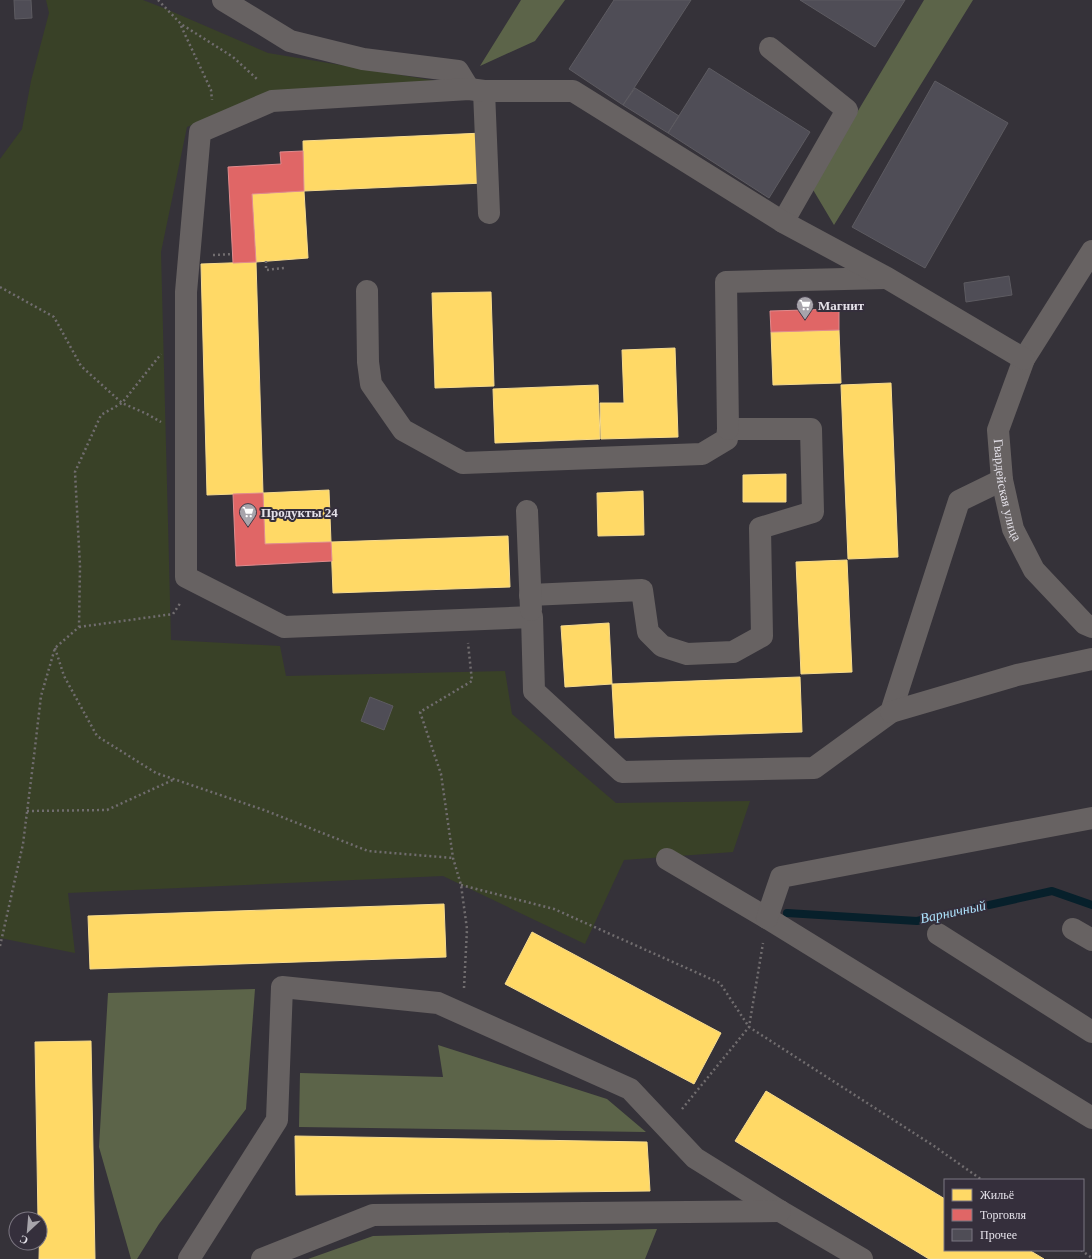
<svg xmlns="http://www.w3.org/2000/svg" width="1092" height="1259" font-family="Georgia,serif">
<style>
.green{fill:#394127}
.forest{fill:#5c6449}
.homes{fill:#ffd966;stroke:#f7db8d}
.shops{fill:#e06666;stroke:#e18b8d}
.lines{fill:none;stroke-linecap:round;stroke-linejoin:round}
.stream{stroke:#07202b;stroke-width:8}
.building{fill:#4f4d56;stroke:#5d5b61}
.path{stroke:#716d6f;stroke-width:2.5;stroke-dasharray:2 3;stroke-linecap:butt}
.minor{stroke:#676262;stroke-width:22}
.labels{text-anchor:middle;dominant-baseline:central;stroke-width:4;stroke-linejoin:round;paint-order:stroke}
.poi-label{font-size:13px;font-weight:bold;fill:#e4e1e9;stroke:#352f3c;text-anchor:start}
.street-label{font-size:13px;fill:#e4e1e9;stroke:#352f3c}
.water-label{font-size:14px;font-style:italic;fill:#ace1fb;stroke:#352f3c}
</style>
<rect width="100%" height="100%" fill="#353239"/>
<path class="green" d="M46,0h97l23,9 102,44 181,30 -182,11 -80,33 -26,125 10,388 109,6 6,30 219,-5 7,43 104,89 134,-2 -17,51 -109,8 -39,84 -142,-68 -375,17 7,60 -75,-15v-779l22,-30 9,-48 18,-68z"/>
<path class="forest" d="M521,0h44l-30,41 -55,25z
M924,0h49l-139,225 -22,-37z
M255,989l-9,120 -87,115 -22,35h-6l-32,-112 9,-154z
M438,1045l169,54 39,33 -347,-5 1,-54 143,4z
M657,1229l-12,30h-337l65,-23z"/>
<path class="homes" d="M483,133l1,50 -180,8 -1,-50z
M304,191l4,67 -52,4 -4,-68z
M256,262l7,231 -56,2 -6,-231z
M491,292l3,94 -59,2 -3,-95z
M839,330l2,53 -68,2 -2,-53z
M675,348l3,89 -77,2 -1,-36h24l-2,-53z
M891,383l7,174 -50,2 -7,-174z
M598,385l2,54 -105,4 -2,-54z
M786,474v28h-43v-27z
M329,490l2,52 -66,2 -2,-51z
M643,491l1,44 -46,1 -1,-43z
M508,536l2,51 -177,6 -2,-51z
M847,560l5,112 -51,2 -5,-112z
M609,623l3,61 -47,3 -4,-61z
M800,677l2,55 -187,6 -3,-54z
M444,904l2,53 -356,12 -2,-53z
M532,932l189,101 -27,51 -189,-100z
M91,1041l4,218h-56l1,-40h-2l-3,-177z
M766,1091l179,108v51h84l15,9h-115l-194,-118z
M295,1136l352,6 3,49 -354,4z"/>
<path class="shops" d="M303,151l1,40 -52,3 4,68 -23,1 -5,-96 53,-3 -1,-12z
M839,309v21l-68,2 -1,-21z
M263,493l2,51 66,-2 1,19 -96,5 -3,-72z"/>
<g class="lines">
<path class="stream" d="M787,913l130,8 135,-30 40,14"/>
</g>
<path class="building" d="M14,0h17l1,18 -17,1z
M614,0h77l-68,105 -54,-36z
M800,0h105l-30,47z
M709,68l101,64 -41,66 -101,-65z
M935,81l73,42 -83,145 -73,-41z
M635,88l44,28 -11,17 -45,-28z
M1009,276l3,19 -46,7 -2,-19z
M370,697l23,9 -9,24 -23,-9z"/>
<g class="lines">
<path class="path" d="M158,0l23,24 52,33 25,23
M181,26l30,64 1,10
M213,255l20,-1
M266,261v9l18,-2
M0,287l54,30 27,49 41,37 25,11 14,8
M79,627l94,-13 8,-12
M55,648l9,28 33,60 59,37 108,37 104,41 85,7
M27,811l80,-1 68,-31
M461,885l93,24 166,74 29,44 185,119 48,34
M0,946l23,-102 11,-88 7,-60 14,-48 24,-21 1,-61 -5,-94 26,-57 21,-12 39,-49
M464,988l3,-59 -6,-44 -8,-27 -12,-84 -21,-62 52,-31 -4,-38
M682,1109l67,-82 14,-84
M1081,1250l11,8"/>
<g class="minor">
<path d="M223,0l67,41 73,18 95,12 11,18"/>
<path d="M770,48l77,62 -64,112"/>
<path d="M484,91l5,122"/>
<path id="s1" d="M1092,251l-68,108 -26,71 4,50 11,49 21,41 51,54 7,3"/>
<path d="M367,291l1,71 3,22 32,46 60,33 239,-9 25,-15 1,-10h83l2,83 -53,16 2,108 -29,16 -46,2 -25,-8 -14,-14 -6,-42 -112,5"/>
<path d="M728,429l-2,-147 160,-4"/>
<path d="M1002,480l-43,21 -68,211 -77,56 -192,4 -88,-81 -2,-74 -248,10 -98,-50v-285l14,-160 72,-31 197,-12 15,2h89l210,131 104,56 137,81"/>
<path d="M527,511l4,99"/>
<path d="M891,712l126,-37 75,-16"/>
<path d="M667,859l100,59 325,200"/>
<path d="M767,918l14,-41 311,-59"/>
<path d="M1073,929l19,11"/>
<path d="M938,934l154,98"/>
<path d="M189,1259l88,-139 5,-133 156,16 192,86 65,69 85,53 82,48"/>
<path d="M262,1259l111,-44 407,-4"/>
</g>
</g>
<defs>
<g id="supermarket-pin" transform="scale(0.9)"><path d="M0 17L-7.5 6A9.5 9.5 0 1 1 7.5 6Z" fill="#a7a4ab" stroke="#352f3c"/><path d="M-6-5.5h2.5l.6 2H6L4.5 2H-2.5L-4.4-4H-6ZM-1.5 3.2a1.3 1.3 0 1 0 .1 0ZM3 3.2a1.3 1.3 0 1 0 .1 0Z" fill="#fff"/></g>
</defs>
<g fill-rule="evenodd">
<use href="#supermarket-pin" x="805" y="305"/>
<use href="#supermarket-pin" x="248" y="512"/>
</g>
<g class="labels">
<g class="poi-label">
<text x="818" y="305">Магнит</text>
<text x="261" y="512">Продукты 24</text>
</g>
<g class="street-label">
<text stroke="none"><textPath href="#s1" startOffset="264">Гвардейская улица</textPath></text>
</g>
<g class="water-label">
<text transform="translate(953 912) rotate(-12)">Варничный</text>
</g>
</g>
<rect x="944" y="1179" width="140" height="72" fill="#352f3c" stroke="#7b7681"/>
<rect x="952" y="1189" width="20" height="12" fill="#ffd966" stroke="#7b7681"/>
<text x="980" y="1199" font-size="12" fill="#e4e1e9">Жильё</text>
<rect x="952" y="1209" width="20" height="12" fill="#e06666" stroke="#7b7681"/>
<text x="980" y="1219" font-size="12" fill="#e4e1e9">Торговля</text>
<rect x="952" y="1229" width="20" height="12" fill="#4f4d56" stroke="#7b7681"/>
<text x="980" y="1239" font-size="12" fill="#e4e1e9">Прочее</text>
<g transform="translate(28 1231) rotate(206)"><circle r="19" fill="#352f3c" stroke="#7b7681"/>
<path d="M0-3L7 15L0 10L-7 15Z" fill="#a7a4ab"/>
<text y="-6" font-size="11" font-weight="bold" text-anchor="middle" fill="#e4e1e9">С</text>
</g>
</svg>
